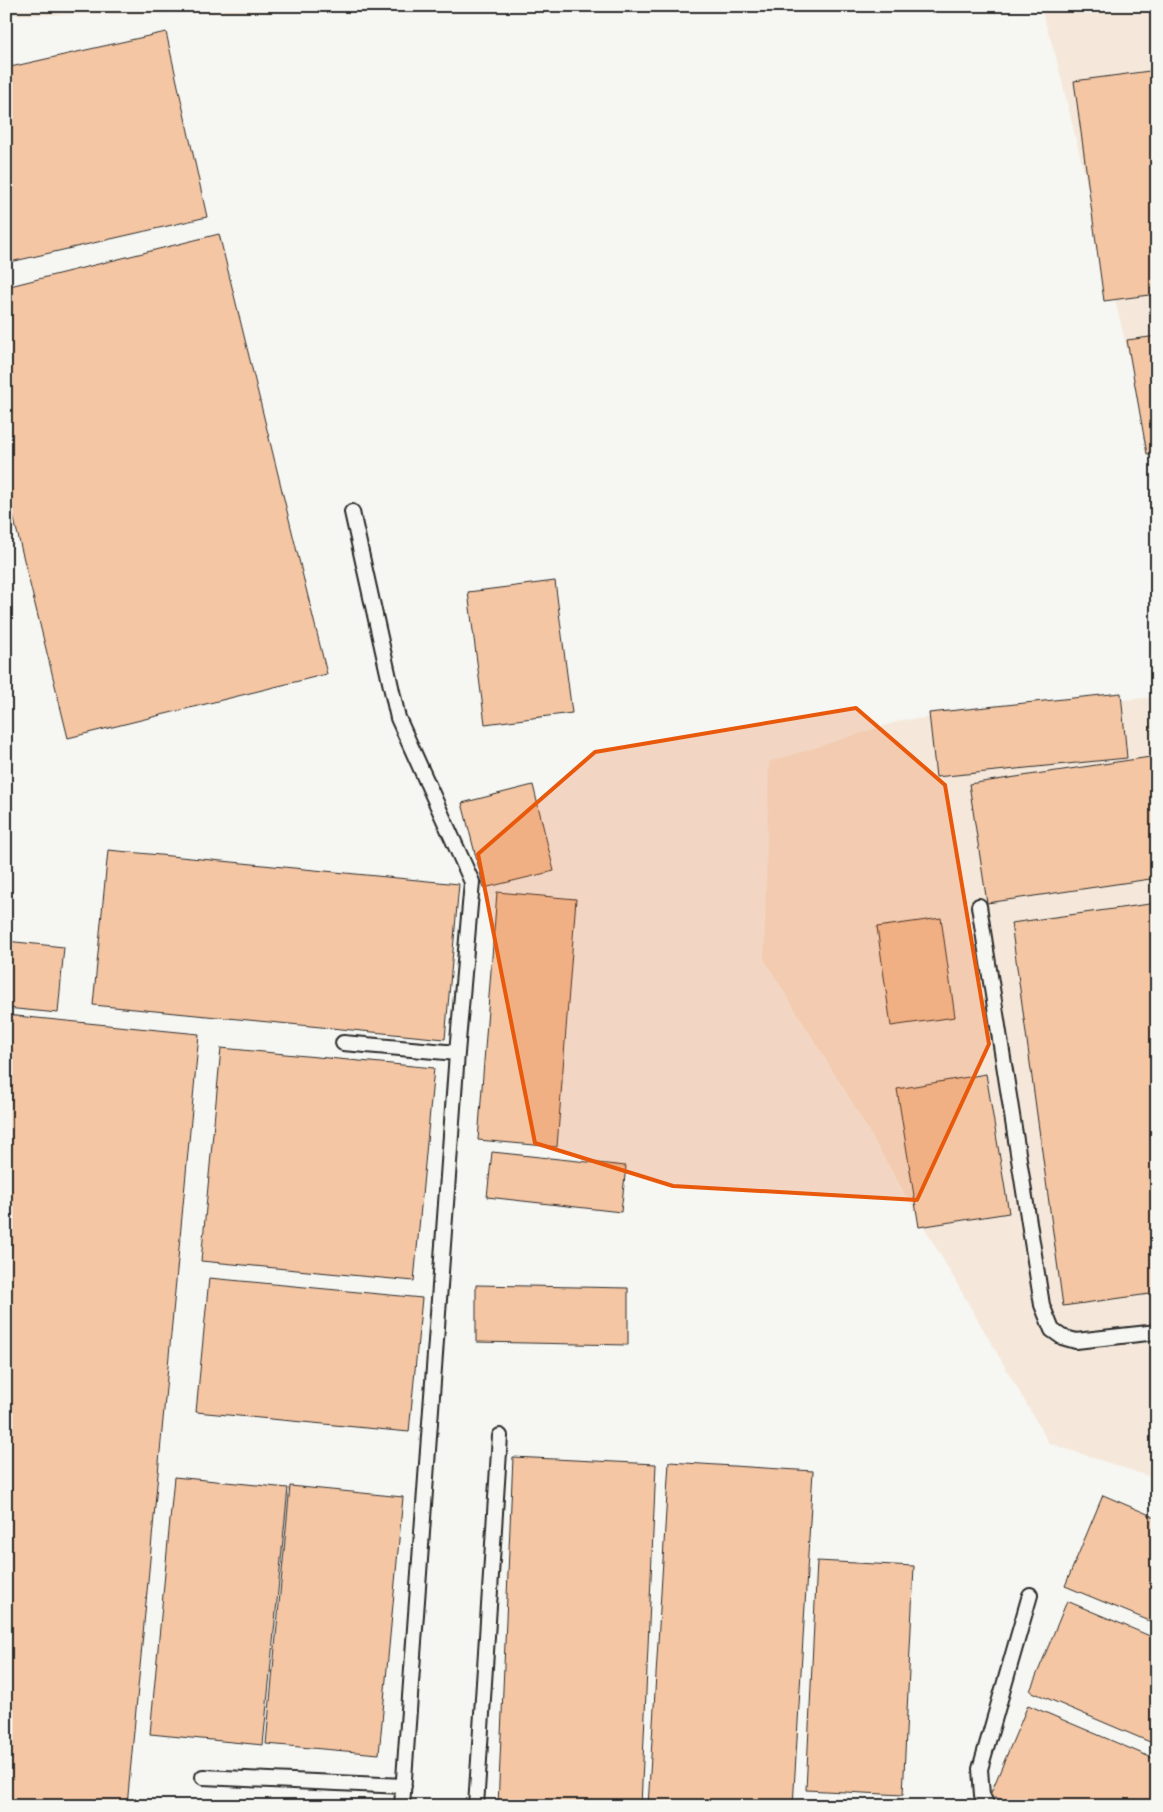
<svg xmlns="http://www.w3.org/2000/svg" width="1163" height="1812" font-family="Mali,sans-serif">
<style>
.built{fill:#f5e8da}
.building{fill:#f4c6a3;stroke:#2b2b2b}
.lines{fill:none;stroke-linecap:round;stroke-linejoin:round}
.service-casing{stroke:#2b2b2b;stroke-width:18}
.service{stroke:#f6f6f2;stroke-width:14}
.marked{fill:#e8590c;fill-opacity:0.2;stroke:#e8590c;stroke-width:4;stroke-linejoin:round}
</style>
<rect width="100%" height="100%" fill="#f6f6f2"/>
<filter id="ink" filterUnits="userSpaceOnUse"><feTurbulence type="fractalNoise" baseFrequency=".02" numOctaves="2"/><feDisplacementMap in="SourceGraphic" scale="10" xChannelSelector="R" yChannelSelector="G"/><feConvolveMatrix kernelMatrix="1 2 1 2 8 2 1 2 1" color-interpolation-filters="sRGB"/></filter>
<g filter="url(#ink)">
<path class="built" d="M6,6h477l1,4 -477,5z
M1040,6h117v467l-101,-416z
M1157,697v782l-108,-36 -200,-346 -85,-138 5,-197 134,-42z"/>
<path class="building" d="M166,32l41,185 -201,46v-195z
M1157,70v224l-53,7 -30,-220z
M219,234l108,440 -259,64 -62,-251v-200z
M1157,336v117l-10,1 -20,-114z
M555,581l17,132 -87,11 -17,-132z
M1121,693l6,65 -191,19 -7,-64z
M1157,756v122l-170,25 -18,-119z
M533,785l21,86 -70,17 -22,-85z
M108,850l351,34 -14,155 -352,-34z
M497,892l79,7 -19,248 -79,-7z
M1157,903v390l-94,13 -52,-383z
M941,918l14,99 -64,9 -14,-99z
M6,941l58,6 -6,66 -52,-5z
M6,1015l193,19 -72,772h-121z
M221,1048l213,20 -20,213 -213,-20z
M986,1074l23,139 -90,14 -22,-138z
M492,1152l134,14 -5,46 -134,-15z
M209,1278l213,20 -13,134 -213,-20z
M476,1285l152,3v57l-152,-3z
M513,1457l143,7 -15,342h-143z
M669,1462l144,9 -20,335h-145z
M174,1477l114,11 -25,257 -113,-11z
M290,1486l113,11 -24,257 -113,-10z
M1103,1495l54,23v106l-92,-38z
M817,1561l97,5 -11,229 -97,-5z
M1067,1601l90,38v106l-127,-54z
M1028,1705l129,55v46h-141l-26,-11z"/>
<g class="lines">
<g class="service-casing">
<path id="service" d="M352,512l46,206 74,164 -15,171 -55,753
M979,906l63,399 10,25 10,7 14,4 81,-9
M343,1043l114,10
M203,1777l201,9
M476,1806l24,-370
M987,1806l-5,-11 -2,-26 50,-174"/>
</g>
<use href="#service" class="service"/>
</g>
</g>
<path class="marked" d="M856,708l89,77 44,259 -72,156 -244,-14 -138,-43 -57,-289 117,-102z"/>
<rect width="1163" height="1812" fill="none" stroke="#f6f6f2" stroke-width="25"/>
<rect x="12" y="12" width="1138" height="1787" fill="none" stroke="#2b2b2b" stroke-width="2" filter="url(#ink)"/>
</svg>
